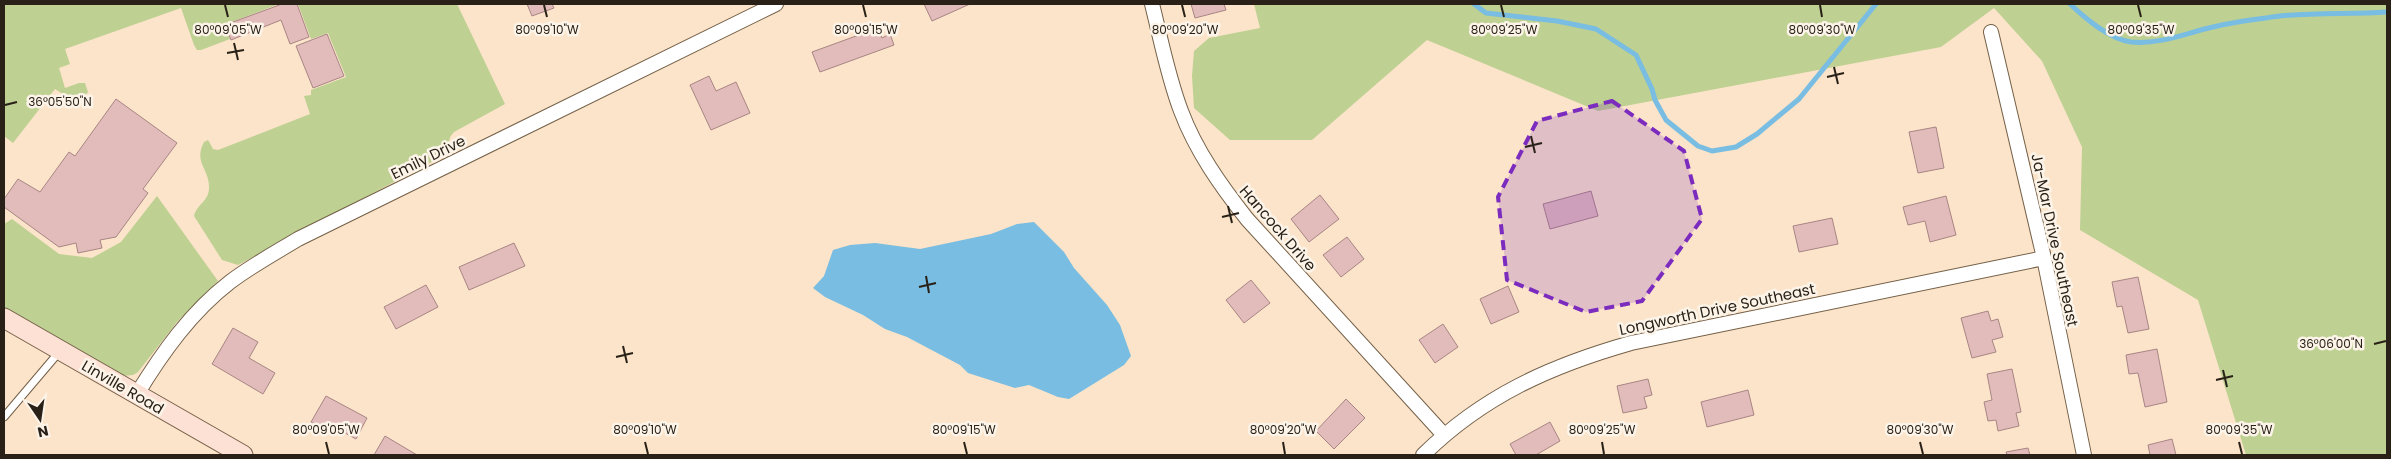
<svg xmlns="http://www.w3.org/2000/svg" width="2391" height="459" font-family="Poppins,sans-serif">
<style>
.green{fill:#bed092}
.water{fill:#79bde2}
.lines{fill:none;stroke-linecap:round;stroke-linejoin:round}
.stream{stroke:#79bde2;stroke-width:5}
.building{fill:#e2bcba;stroke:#a88584}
.service-casing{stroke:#746048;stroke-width:9}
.minor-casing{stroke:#746048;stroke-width:16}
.secondary-casing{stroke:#746048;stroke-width:21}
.service{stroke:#fff;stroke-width:7}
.minor{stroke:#fff;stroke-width:14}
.secondary{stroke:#fee1d5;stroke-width:19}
.marked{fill:#7b2cbf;fill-opacity:0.2;stroke:#7b2cbf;stroke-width:4;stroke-dasharray:10 6;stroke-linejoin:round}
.ticks{fill:none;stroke:#292117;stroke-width:2}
.labels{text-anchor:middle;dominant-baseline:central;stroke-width:5;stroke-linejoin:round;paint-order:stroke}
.street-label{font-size:15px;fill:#292117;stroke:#fdf4e9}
.ticks-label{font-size:12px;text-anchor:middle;fill:#292117;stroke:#fdf4e9;stroke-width:5;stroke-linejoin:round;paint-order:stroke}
</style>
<rect width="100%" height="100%" fill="#fbe4c9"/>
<path class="green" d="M4,4h275l-55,21 6,14 -29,11h-4l-3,-5 -13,-37 -116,41 5,15 -11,4 6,20 14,-5h6l3,9 -10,12 -23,-15 -42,54 -9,-7z
M298,4h159l48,100 -51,28c-6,6 -6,11 -2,19l-214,114 -16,-5 -28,-44c3,-12 15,-15 15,-28 1,-19 -16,-25 -5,-46l4,-2 5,9 5,1 92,-36 -6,-18 7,-1v-5l35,-13 -18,-44 -17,6z
M1254,4h1133v451h-141l-48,-155 -118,-70 2,-83 -40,-86 -48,-53 -53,39 -343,64 -171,-71 -115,100h-82l-36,-32 -2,-32 2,-25 15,-13 51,-10z
M157,196l61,85 -41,41 -39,50 -5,3 -12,1 -117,-66v-86l8,-5 47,35 33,4 29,-16z"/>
<path class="water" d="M1034,222l30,30 10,16 33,37 13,20 11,31 -7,9 -55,34 -11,-2 -29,-12 -14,3 -47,-15 -8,-8 -53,-28 -22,-8 -22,-14 -38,-18 -12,-9 11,-12 9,-26 17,-5 25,-2 45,6 71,-15 26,-10z"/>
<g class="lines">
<path class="stream" d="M1474,4l12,9 71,8 39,8 40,26 16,34 3,11 11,20 32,26 14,5 24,-4 21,-13 42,-35 77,-95
M2070,4c16,15 39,35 61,38 28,3 55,-9 82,-15 17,-4 35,-7 53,-9 40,-7 81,-3 121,-6"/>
</g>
<path class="building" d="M282,4h15l12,33 -19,7 -9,-24 -50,20 -6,-15z
M527,4h25l2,4 -22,8z
M924,4h46l-38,17z
M1187,4h37l2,6 -31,8 -4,-14z
M878,28l4,10 8,-4 4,11 -74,27 -8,-20z
M327,34l17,42 -31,12 -17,-42z
M709,76l7,15 20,-9 14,31 -39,17 -21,-45z
M116,99l61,44 -34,46 5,4 -32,44 -16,3 2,8 -24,5 -2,-10 -17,4 -55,-40v-8l14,-20 22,13 29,-40 6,4z
M1936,127l8,41 -26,5 -9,-41z
M1591,191l7,25 -48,13 -7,-25z
M1320,195l19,24 -30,23 -18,-23z
M1946,196l10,39 -26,7 -5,-21 -17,4 -5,-18z
M1832,218l6,26 -39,8 -6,-26z
M1347,237l17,22 -23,18 -18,-22z
M514,243l11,23 -56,24 -10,-23z
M2138,277l11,52 -21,4 -6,-27 -5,1 -5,-25z
M1251,280l19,23 -26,20 -18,-23z
M426,285l12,22 -42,22 -12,-22z
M1508,286l11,26 -28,12 -11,-25z
M1988,311l3,10 7,-2 5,18 -11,3 4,12 -24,6 -11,-40z
M1443,324l15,23 -23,16 -16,-23z
M233,328l25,14 -9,16 26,15 -12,21 -51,-30z
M2157,349l10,53 -22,5 -7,-34 -9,1 -3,-19z
M2012,369l9,43 -5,1 3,13 -21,5 -2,-11 -8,1 -4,-19 8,-2 -5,-26z
M1648,379l4,16 -8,2 3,11 -24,5 -6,-27z
M1748,390l6,25 -47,12 -6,-25z
M326,396l41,22 -11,21 -29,-16 -3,6 -13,-7z
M1346,399l19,19 -31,31 -18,-18z
M1550,422l10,19 -24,14h-20l-6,-11z
M385,436l32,19h-43z
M2172,439l4,16h-26l-2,-10z
M2028,448l2,7h-23l-1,-3z"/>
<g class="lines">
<g class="service-casing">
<path id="service" d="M4,417l56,-66"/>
</g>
<g class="minor-casing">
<path id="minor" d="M1152,4c9,36 16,73 29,107 15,40 40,75 66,108l197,216
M1991,32l53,226 40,197
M137,394c25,-41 54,-82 93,-112 21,-16 45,-29 68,-43l478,-235
M1423,455c60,-59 127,-89 208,-112l413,-85"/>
</g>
<g class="secondary-casing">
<path id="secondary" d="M4,318l239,137"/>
</g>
<use href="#service" class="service"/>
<use href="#minor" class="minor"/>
<use href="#secondary" class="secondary"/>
</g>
<path class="marked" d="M1612,101l72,50 18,68 -60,82 -56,11 -79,-32 -9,-83 39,-76z"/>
<path class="ticks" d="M225,5l3,12M544,5l3,12M863,5l3,12M1182,5l3,12M1501,5l3,12M1820,5l2,12M2138,5l3,12M234,43l4,17M227,53l17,-3M1834,67l4,17M1827,77l17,-4M5,105l12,-3M1531,136l4,17M1525,147l17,-4M1228,206l4,17M1222,217l17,-4M926,276l3,17M919,287l17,-4M2374,344l12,-3M623,346l4,17M616,357l17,-4M2223,370l4,17M2216,380l17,-4M326,442l3,12M645,442l3,12M964,442l3,12M1283,442l2,12M1602,442l2,12M1920,442l3,12M2239,442l3,12"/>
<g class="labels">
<g class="street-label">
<text transform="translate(428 157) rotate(-26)">Emily Drive</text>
<text transform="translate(1278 228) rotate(49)">Hancock Drive</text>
<text transform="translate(2055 240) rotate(78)">Ja-Mar Drive Southeast</text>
<text transform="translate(1717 309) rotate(-12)">Longworth Drive Southeast</text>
<text transform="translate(123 387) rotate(30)">Linville Road</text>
</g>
</g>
<g class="ticks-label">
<text x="228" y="34">80°09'05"W</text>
<text x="547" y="34">80°09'10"W</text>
<text x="866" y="34">80°09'15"W</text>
<text x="1185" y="34">80°09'20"W</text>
<text x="1504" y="34">80°09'25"W</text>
<text x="1822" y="34">80°09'30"W</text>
<text x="2141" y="34">80°09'35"W</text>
<text x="60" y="106">36°05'50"N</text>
<text x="2331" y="348">36°06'00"N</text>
<text x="326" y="434">80°09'05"W</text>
<text x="645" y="434">80°09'10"W</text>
<text x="964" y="434">80°09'15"W</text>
<text x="1283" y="434">80°09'20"W</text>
<text x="1602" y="434">80°09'25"W</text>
<text x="1920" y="434">80°09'30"W</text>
<text x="2239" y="434">80°09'35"W</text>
</g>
<rect width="2391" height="459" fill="none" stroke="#292117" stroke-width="10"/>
<g transform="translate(40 419) rotate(167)" stroke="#fdf4e9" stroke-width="4" paint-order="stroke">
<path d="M0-4L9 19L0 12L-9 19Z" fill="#292117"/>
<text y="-8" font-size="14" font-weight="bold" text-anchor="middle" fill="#292117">N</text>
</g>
</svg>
